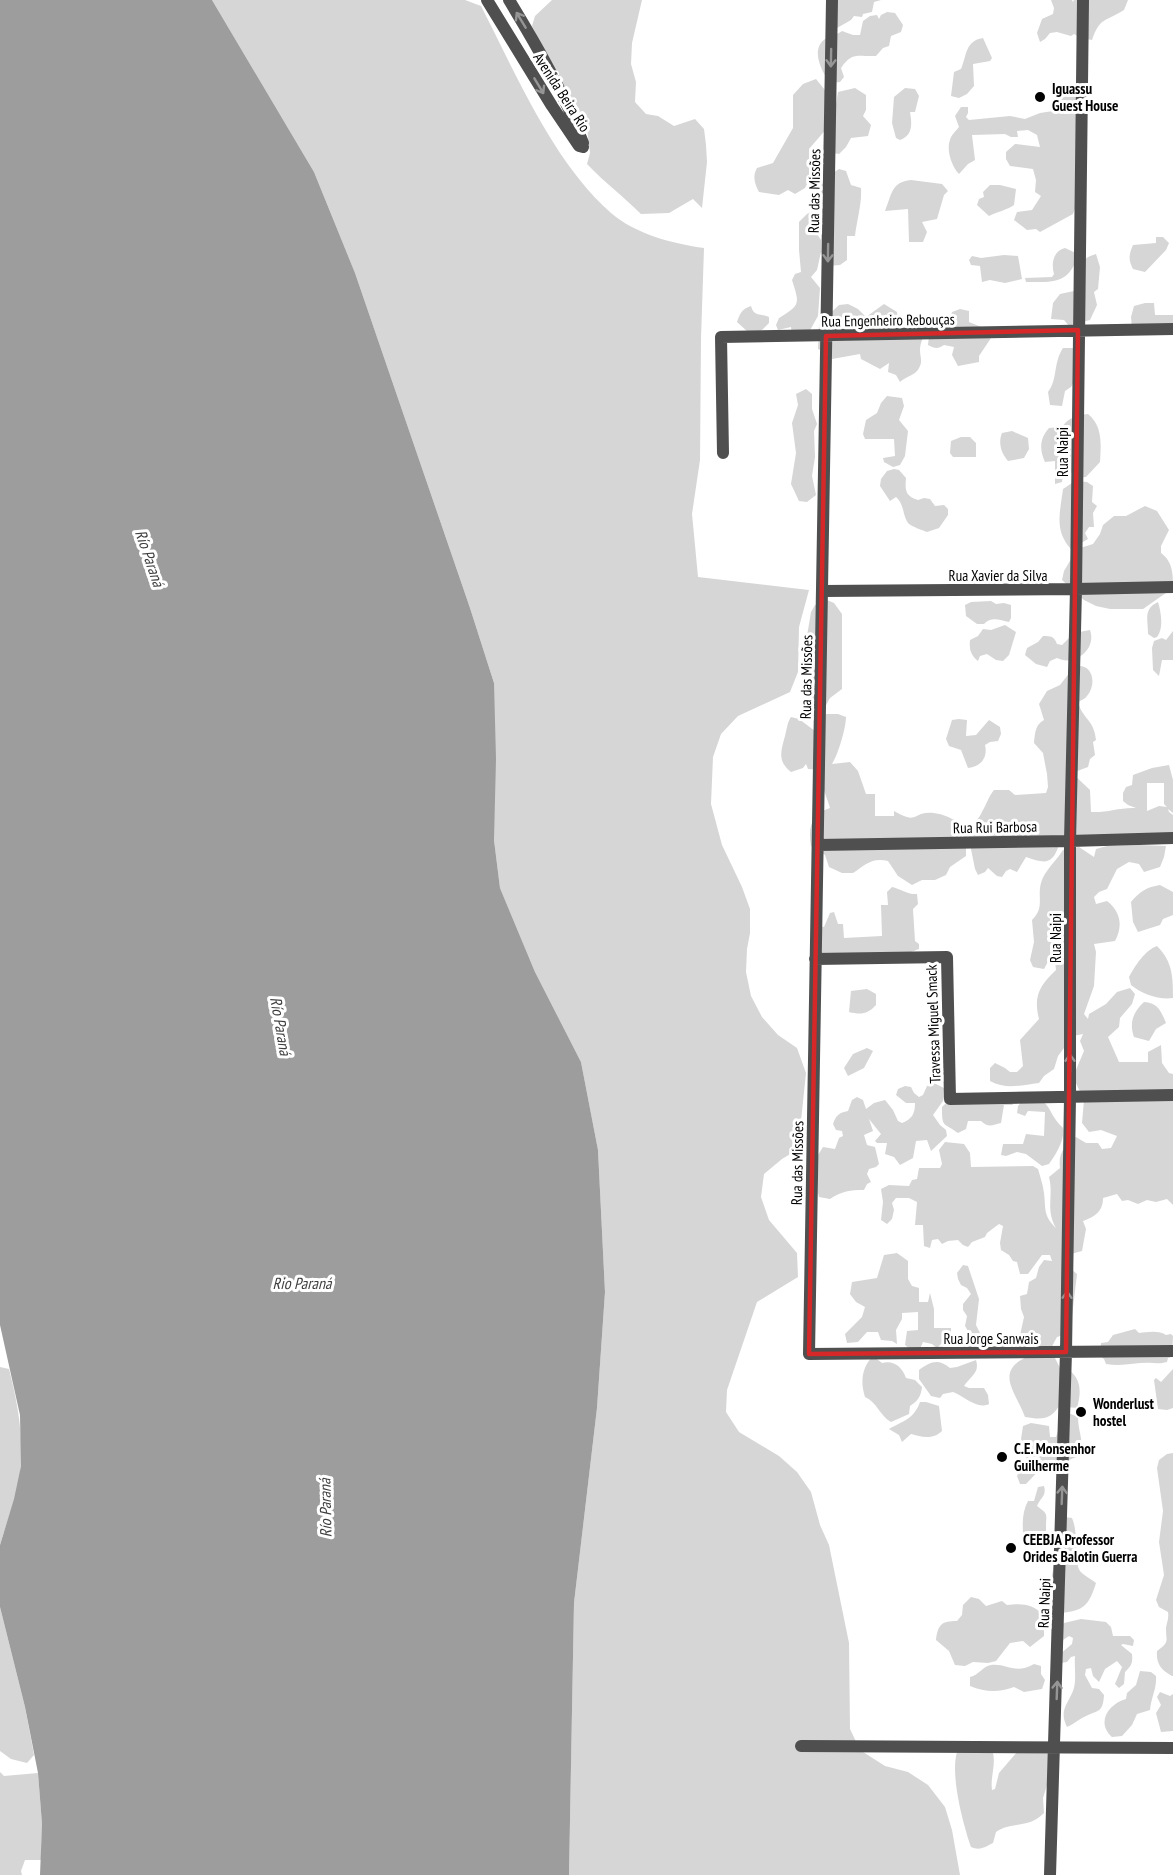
<svg xmlns="http://www.w3.org/2000/svg" width="1173" height="1875" font-family="'PT Sans Narrow',sans-serif">
<style>
.green{fill:#d6d6d6;fill-rule:evenodd}
.water{fill:#9d9d9d}
.lines{fill:none;stroke-linecap:round;stroke-linejoin:round}
.minor{stroke:#4f4f4f;stroke-width:12}
.oneway{stroke:#959595}
.marked{fill:none;stroke:#d62828;stroke-width:4.5;stroke-linejoin:round}
.poi-dot{fill:#000;stroke:#fff;stroke-width:2}
.labels{text-anchor:middle;dominant-baseline:central;stroke-width:6;stroke-linejoin:round;paint-order:stroke}
.poi-label{font-size:15px;font-weight:bold;fill:#000;stroke:#fff;text-anchor:start}
.street-label{font-size:15px;fill:#000;stroke:#fff}
.water-label{font-size:16px;font-style:italic;fill:#3e3e3e;stroke:#fff}
</style>
<rect width="100%" height="100%" fill="#fff"/>
<path class="green" d="M212,0h253l16,6c35,68 72,156 130,207 24,21 63,31 93,35l-3,91 -1,121 -8,54 6,63 111,13 -10,37 -1,45 -8,20 -52,24 -17,18 -8,23 -2,47 11,41 20,42 8,22v24l-3,16 -1,23 5,24 11,21 16,18 19,13 9,25 -5,48 4,24 -23,14 -18,15 -3,23 8,23 28,33 1,24 -41,25 -30,88 -1,22 13,20 40,24 18,16 14,20 9,33 9,20 20,98 1,86 10,21 25,16 23,6 20,13 17,22 7,23 8,45h-391l5,-272 23,-195 8,-116 -7,-142 -17,-88 -46,-90 -35,-84 -6,-48v-157l-24,-75 -115,-335 -41,-101z
M552,0h90l-10,43 -1,21 5,18 -1,20 11,12 12,2 16,10 21,-7 9,10 2,16 1,17 -5,46 -9,-9 -24,14 -28,1c-18,-18 -37,-32 -54,-50l3,-11 -3,-25 -14,-19 -41,-83 3,-10z
M834,0h47l-7,2 -2,10 -9,2 -1,3 -8,-1 -3,4 -14,8z
M1051,0h21l1,2 1,-2h54l-4,10c-19,12 -24,7 -32,30l-11,-2 -7,-4 -3,2 -14,-4 -7,1 -5,6 -5,3 -3,-9 5,-14 11,-5 1,-6z
M887,12l8,1 8,12 -2,7 -10,4 -2,10 -6,2 -7,8c-17,1 -24,-5 -35,12l3,9 -4,5 -10,1c-8,-11 -20,-33 -5,-44 5,-3 12,-4 17,-8l11,4h7l3,-14 7,-5 7,-1 2,4 2,-4z
M983,38l9,20 -2,3 -17,3 1,22 -7,8 -8,4 -8,-2 3,-24 7,-3c6,-14 4,-28 22,-31z
M816,79l13,16 5,22 4,-25 17,-4 11,7v15l-3,6 8,9 -3,11 -17,2 -5,9 -7,7 -6,-1 -5,-26 -19,22v31l-4,8 -10,6 -7,-4 -9,5 -20,-3c-4,-8 -7,-15 -2,-24l16,-5 20,-35v-33l10,-11z
M1071,87l8,2 -3,117 -3,8 -33,18 -4,-3 -9,1 -13,-10 3,-8 15,-2 9,-14 -6,-4 1,-12 -3,-11 -23,-3 -4,-7v-7l9,-8 25,3 -3,-12 -9,-5 -11,1 1,6h-7l-6,-3 -33,1 3,25 -7,4 -9,10c-7,-7 -13,-24 -9,-34 1,-5 6,-9 9,-13l-4,-11 6,-9h7v6l-2,4 3,3 41,-4 15,3 15,-6 13,-2 4,-16 6,-1z
M905,88l10,1 4,7 -4,16h-5c2,12 3,23 -10,28l-4,-2 -4,-15 2,-26z
M839,169l7,2 5,14 10,3c1,16 -4,31 -6,48h-8v24l-7,5 -12,1 -7,-14 -4,18 -6,7 9,11 -2,28 -9,16 -17,3 -1,-8 -13,3 -2,-5 3,-7c21,-13 21,-13 13,-38l3,-6 6,-2 -2,-22v-28l8,-8 8,-4c9,8 5,14 2,24l4,6v-5l4,-5 2,-32h-10l2,-16z
M911,180l31,4 6,7 -4,4 -7,24 -15,3 5,10 -4,10h-14l-1,-33 -23,2c7,-17 6,-29 26,-31z
M990,185h10l16,4 -2,16c-7,5 -17,7 -25,11l-12,-11 2,-6 5,-2 -1,-5z
M1156,237h7l6,6 -3,7 -21,22 -12,-3c-5,-9 -4,-15 0,-24l23,-2z
M1065,248l13,6c-8,31 -26,28 -52,28l-1,-4 27,-1 2,-3c-3,-10 -1,-23 11,-26z
M1096,254l4,13 -2,22 -4,3 3,13 -7,15 -4,1 -8,-2 -4,5 -5,2 -5,-6 -13,-1 2,-16 7,-9 14,-3c4,-18 1,-31 22,-37z
M1004,255l14,1 4,23 -17,4 -15,-3 -8,2 -2,-16 -9,-1 -2,-5 3,-4 9,2z
M1145,303h9l1,12h18v14l-41,-1 -1,-11 3,-11z
M848,304l10,5 8,8 18,-13 13,8 1,9 -2,6 3,4 8,-3 5,-7 11,1c5,11 -3,17 -3,28 0,7 3,11 -1,18 -4,8 -13,8 -19,14l-4,-7 -8,-3 1,-9 -9,6 -19,-10 -1,-5 -28,5 -2,-5 -12,-5 1,-25 20,-19z
M751,306c3,11 9,7 18,11v6l-10,10h-10l-12,-11c3,-9 5,-13 14,-16z
M960,309l9,2v11l17,7 5,9 -12,18v6l-21,4 -6,-11 2,-8 -10,-2c-6,4 -9,4 -16,0l1,-9 19,-9 4,-15z
M1063,348h10l1,34 -3,5 -6,4 -3,15 -12,-1 -2,-13c10,-13 5,-29 15,-44z
M806,389l6,5v15l5,15 -3,7 1,26 -3,19 4,19 -9,7 -8,-1 -8,-17 5,-31 -4,-30 6,-18 -2,-11z
M887,396l15,2 2,8 -5,14 9,11 -3,25 -5,9 -7,2 -9,-5 -1,-4 12,-2 -1,-17h-29l-2,-5 3,-14 11,-7 4,-10z
M1088,414c15,12 13,31 12,48l-14,15 -10,1 -6,-7 -6,-2 -2,13 -7,2v-23l-10,1c-6,-13 -5,-24 4,-34l13,-1c6,-9 15,-12 26,-13z
M1012,431l16,7 1,11 -5,9 -16,3c-7,-8 -10,-18 -6,-28z
M961,437h9l6,6v14h-23l-3,-4 1,-12z
M894,469l5,1 7,8c-1,12 -1,18 12,22l6,-2 6,1 5,7 9,-1 4,4v6l-9,13 -12,4c-5,-2 -14,-5 -18,-8 -7,-8 -4,-19 -13,-27l-6,4 -10,-15 1,-7 6,-8z
M1075,481l12,1 6,4 -1,16 5,4 -4,7 1,14h-5l-4,6 3,6 -17,10c-17,-19 -11,-36 -8,-60z
M1145,506l12,5 12,19 -8,16v7c12,9 12,21 12,35l-30,21h-33l-14,-3 -12,-6 -22,-20 2,-9 13,-22 16,-5 7,-10 3,-9 11,-9h12z
M827,600l7,3 8,11v75l-12,9 -5,9c-28,-16 -16,-25 -15,-50l-5,-9 6,-36 4,-7h9z
M991,601l5,3 8,-1 7,2v13l-2,4c-9,-2 -18,-6 -25,2h-7l-11,-8 -1,-11 6,-3z
M1158,602c3,10 6,26 -1,35l-3,1 -6,-4c0,-15 -5,-25 10,-32z
M1005,625l11,7 -7,23 -6,6 -7,-1 -9,-6 -7,2 -2,5c-7,-6 -9,-11 -8,-21l8,-4 5,-7 8,1z
M1090,630c7,19 -15,37 -33,28l-7,3 -3,6 -11,-3 -11,-9 2,-7 11,-6 5,-6c8,0 11,0 14,8l5,1 12,-12z
M1173,631v29h-11l-3,16 -6,-6 -1,-22 2,-7 8,-3 4,2z
M1080,666c14,1 16,20 7,30 -2,3 -6,4 -9,6 5,18 16,17 18,38l-3,2 2,13 -5,4 -2,8 -16,6 18,17 1,22c16,1 29,-5 45,-4l-8,-3 -5,-4v-8l3,-6 6,-2 1,-10 19,-7 17,-3 4,15v33l-5,-4 1,3 4,3v19l-114,11c-7,21 -15,18 -33,12l-9,15 -7,-3 -4,2 -4,6 -5,-1 -9,-8 -3,4 -7,3 -3,-6 -7,-35 -2,9v13l-16,11 -4,8 -11,5h-13l-10,5 -14,-9 -10,-15c-16,-4 -23,4 -35,12h-11l-13,-6 -4,-12 -14,-9c-3,-19 0,-32 19,-38 -4,-14 -10,-24 -10,-38l-12,-1 -2,-5 -3,4 -12,4c-14,-11 -10,-21 -6,-36 2,-7 2,-13 6,-19l8,2 16,12 11,-17h12l8,3c0,11 -8,38 -14,47l18,-2 8,9 8,23h9v22h19v-5c4,2 9,5 13,6 6,2 9,-1 14,-3 16,-5 38,6 48,18 3,-8 10,-13 13,-20 5,-9 6,-14 12,-22h15l6,5 31,-2 2,-6 -1,-13 -4,-21 -9,-10c1,-10 1,-18 10,-23l-5,-16 8,-13 13,-6 14,-18zM1147,783h17v21l3,3 -8,-1 -12,5z
M959,719l8,1 -1,16 10,-1 13,-15 11,7 1,7 -3,7 -8,1 -5,3c3,12 -4,22 -17,23l-7,-18 -12,-4 -3,-7 6,-19z
M1140,845l26,1 -2,11 -4,10 -16,5 -5,-8 -10,-2 -12,7 -10,20 -8,3 -5,5 2,7 11,-3c14,11 16,25 8,40l-21,3 2,8 -2,34 -10,28 4,5 1,-5 17,-10 11,-12 13,-4 5,6 -3,10 -12,14 -1,9 -11,10 11,25h29v-10l13,-7 1,18 7,10 4,1v131l-6,-6 -11,3 -9,-2 -9,4 -10,-4 -6,1 -5,-7 -14,4c0,14 -9,19 -20,23l3,8 -4,22 -11,3 -8,8 14,12 -7,59 -13,4 -7,13 -6,2 11,6 6,12h8c13,10 12,23 8,38l-10,-1 -6,-4c-10,17 -18,17 -36,14 -9,-25 -32,-46 4,-61l-10,-16 5,-23 -3,-8 -1,-13 7,-2 2,-12 7,-4 3,-11 5,-7 8,1 -2,-6h-8l-14,19h-8l-3,-12 -4,-1 -4,-6 -8,-5 -1,-7 3,-17 -4,-2 -12,9 -2,4 -13,5 -4,5 -5,-2 -5,-5 -10,1 -6,3 -4,-5 -6,1 -2,8 -6,-2 -1,-21h-8l2,-23 -8,-4h-13l-4,5 2,7 -2,9 -5,5 -6,-4 2,-18 -2,-13 8,-4 20,1 3,-6 5,-1 2,-11h21l2,-4 -3,-14 6,-8 19,2 6,9 1,14 62,-1 5,3c2,7 5,16 6,24 2,17 -1,22 12,35 -11,-19 -2,-32 -7,-51l11,-9c-2,-16 5,-22 16,-31l10,6h12l4,6 9,-1 6,-12 -16,-6 -12,2 -7,-9 2,-23 -11,-23 11,-26 -4,-10 3,-7 -10,2 -15,20 -4,13 -10,7 -5,7c-17,2 -33,7 -49,-2v-13l5,-5 10,5 5,4h7l6,-6 -3,-26 19,-21c-6,-23 1,-34 17,-49l-1,-9 -5,-3 -6,11 -11,-2 -3,-7 4,-18 -2,-22c13,-13 5,-22 9,-37 3,-12 16,-23 22,-33l16,-3 15,10 2,-8 11,-3z
M1160,885l13,7v23l-10,4 -3,6 -22,7 -5,-10 -2,-20c8,-10 16,-15 29,-17z
M892,887c9,2 16,8 25,7l1,10 -5,5 2,32 4,3v5l-8,3 -101,4 9,-30 5,1 6,-14 4,-1 4,12h5l1,14 38,-2 -1,-31h7l-1,-13z
M1157,946c16,16 16,32 16,52 -14,2 -31,-4 -42,-13l-2,-8c6,-11 16,-27 28,-31z
M867,989l9,5v11c-8,9 -15,10 -27,7l2,-21z
M1144,1002c14,1 17,9 22,21l-10,6 -7,12 -15,-4c-5,-14 -1,-25 10,-35z
M867,1048l6,3 -9,17 -16,8 -4,-8 9,-14z
M934,1083l12,6 -3,12 -10,14 7,10 6,5 1,6 -16,15 -4,-11 -11,1 -3,17 -13,7 -6,-8 -9,-3 2,-11h-10l-2,-2 6,-7 -12,-15 4,12 -9,4 3,10 8,2 4,17 -3,3 -7,2 -2,5 4,8 -4,2 -3,6c-14,0 -22,1 -34,9l-11,-2 -1,-4v-38l5,-8 12,2 4,-11 4,-2 -1,-5 -6,-1 -3,-6c3,-9 6,-11 15,-13l4,-11 5,-3 6,3 3,9 8,-6 11,-3 8,10 5,11 4,2c10,-4 13,-9 13,-20h-9l-10,-8 2,-6 7,-3 6,1 3,6 5,4 4,-2 4,-9z
M1011,1101l2,4h-9l-3,18c-8,2 -13,5 -20,-2h-13l-2,8 -8,4c-15,-11 -16,-5 -16,-26l5,-5z
M1022,1101h21c9,9 9,17 20,27 2,12 -7,26 -14,36l-7,2 -16,-12 -9,-2 -11,4 -5,-1 2,-11h20l3,-10 18,2 1,-24 -17,-1 -3,5 -8,-3 1,-7z
M897,1253l11,8v18l4,7 7,2v14h9l2,-9 4,16v19h17v6l-14,14 -5,-4 -9,-2 -3,7h-10l-5,-4 2,-14 11,-1v-18l-16,1v6l-6,11 1,14 -5,-3 -11,-1 -3,-8h-11l-9,10 -11,1 -2,-9 17,-17 3,-10 -9,-5 -6,-8 2,-12 25,-4 7,-23z
M963,1265l5,1 11,33 -3,26 6,12 -1,8 -6,5 -7,-2 -5,-5 5,-12 -3,-5 2,-10 -4,-6v-6l8,-10 -4,-6 -6,-3 -3,-6 -1,-6z
M1135,1329l4,4c8,-1 21,-3 27,2l5,-1 2,2 -1,21 -4,1 -1,4c-7,2 -9,1 -15,1 -15,-1 -29,4 -46,1l-2,-5 -4,-3 1,-13 7,-1 5,-7z
M873,1356l9,7c12,-3 20,4 24,15l9,2 7,7c-1,9 -4,14 -12,19l-1,8 -18,8c-11,-6 -14,-20 -26,-25 -5,-15 -3,-30 8,-41z
M976,1360c4,13 -5,16 -12,26l5,2h15l4,7 1,9c-12,6 -25,-8 -36,-12l-10,2 -3,4 -9,-2 -12,-17v-9c11,-8 19,-12 31,-2l7,-1z
M0,1367l9,2c8,32 14,62 12,96 -1,27 -14,54 -21,80z
M1173,1369v39l-6,2 -9,-1 -4,-29 2,-2 5,4z
M920,1402h6l13,4 3,25c-9,9 -21,6 -31,3l-9,8 -3,-7 -10,-6c14,-8 25,-10 31,-27z
M1071,1414l7,3c0,14 6,24 3,38l-29,12 -8,-2 -18,19h-6l-3,-8 5,-10 5,-4 -2,-16 -4,-7 2,-13 8,-3 18,3 1,11h6l7,-21z
M1173,1453v223h-1c-11,-6 -16,-12 -15,-25 13,-9 9,-10 9,-23 1,-6 3,-10 2,-16l-9,-5 -3,-7 8,-25 -5,-33 4,-31 -6,-43 2,-8 8,-6z
M1044,1486c3,10 -4,12 -7,20 12,9 9,7 9,21 0,8 1,12 -3,20l-15,1 -3,-3c-3,-15 -4,-31 3,-44h6l4,-14z
M1064,1517l8,1c7,16 2,44 8,53 3,4 11,8 16,12 -7,22 -12,28 -35,30l-9,-24 -1,-9z
M971,1597l8,2 7,7 16,-5 5,4c16,-2 25,-1 37,10v21l-14,11 -7,-6 -13,2 -14,18 -8,2 -15,-1 -8,4 -10,-1 -6,-14 -13,-11c2,-16 6,-19 21,-19l5,-6 1,-10z
M0,1607l25,100 9,48 -7,8 -16,-4 -11,-8z
M1081,1619l25,3 5,5 2,9h17l4,4 -1,6 -10,-2 -2,1 11,9c1,10 -1,12 -7,18l-1,12 -5,4 -4,-4 7,-17 -5,-6 -12,8 -6,13 -6,-6 -2,-8 -5,1 -1,6 7,13 7,1 5,6c-1,17 -5,15 -18,21 -7,3 -12,8 -19,11 -8,-16 0,-22 6,-36 4,-10 1,-25 2,-35l-4,1 -4,5 -7,1v-9l12,-10 1,-6 -4,-2 -6,4 -4,-11 5,-6z
M1034,1664l7,2v8l4,6 -3,9 -18,3 -10,-5c-16,6 -29,5 -44,-1v-9c9,-2 13,-11 21,-12 16,-2 24,10 43,-1z
M1140,1671l11,1 5,4c1,12 -5,22 -6,34l-13,4 -5,11 -10,11 -10,1c-16,-14 -4,-33 14,-38l1,-6 9,-8z
M1160,1692l10,4 3,-2v37l-12,1 -5,-19 5,-8 -4,-8z
M1037,1749l14,5 -2,25 -6,19 1,15c-15,16 -33,8 -48,19l-3,11c-8,4 -13,8 -22,4 -8,-23 -21,-72 -14,-95l35,-2c5,13 -2,26 0,40l3,-1 4,-16 18,-21z
M0,1772l4,4 34,-3 4,51 -1,36h-16l-4,11 1,4h-22z"/>
<path class="water" d="M0,0h212l102,172 41,101 115,335 24,75 2,76 -2,81 6,48 35,84 46,90 17,88 7,142 -8,116 -23,195 -5,272h-529l2,-51 -4,-51 -13,-66 -25,-100v-62l14,-46 7,-33 -1,-51 -20,-90z"/>
<g class="lines">
<path class="minor" d="M487,0l65,106 27,40 4,1
M509,0c28,46 55,93 74,143
M832,0l-23,1354 364,-3
M723,453l-2,-116 452,-8
M823,591l253,-2 97,-2
M818,845l252,-4 103,-3
M815,959l132,-2 3,142 223,-4
M801,1746l372,2
M1050,1875l16,-523 4,-255v-256l6,-252 7,-589"/>
</g>
<defs><path id="oneway-shaft" d="M-6 0H5M1.5-3L5.5 0L1.5 3" fill="none" stroke-width="1.6" stroke-linecap="round" stroke-linejoin="round" transform="scale(1.5)"/></defs>
<g class="oneway">
<use href="#oneway-shaft" transform="translate(521 20) rotate(-121)"/>
<use href="#oneway-shaft" transform="translate(831 58) rotate(91)"/>
<use href="#oneway-shaft" transform="translate(539 86) rotate(59)"/>
<use href="#oneway-shaft" transform="translate(828 253) rotate(91)"/>
<use href="#oneway-shaft" transform="translate(1070 1063) rotate(-90)"/>
<use href="#oneway-shaft" transform="translate(1067 1300) rotate(-89)"/>
<use href="#oneway-shaft" transform="translate(1062 1495) rotate(-88)"/>
<use href="#oneway-shaft" transform="translate(1057 1690) rotate(-88)"/>
</g>
<path class="marked" d="M1078,330l-12,1022 -257,2 17,-1018z"/>
<g class="poi-dot">
<circle cx="1040" cy="97" r="6"/>
<circle cx="1081" cy="1412" r="6"/>
<circle cx="1002" cy="1457" r="6"/>
<circle cx="1011" cy="1548" r="6"/>
</g>
<g class="labels">
<g class="poi-label">
<text x="1052" y="88">Iguassu<tspan x="1052" dy="17">Guest House</tspan></text>
<text x="1093" y="1403">Wonderlust<tspan x="1093" dy="17">hostel</tspan></text>
<text x="1014" y="1448">C.E. Monsenhor<tspan x="1014" dy="17">Guilherme</tspan></text>
<text x="1023" y="1539">CEEBJA Professor<tspan x="1023" dy="17">Orides Balotin Guerra</tspan></text>
</g>
<g class="street-label">
<text transform="translate(562 92) rotate(57)">Avenida Beira Rio</text>
<text transform="translate(814 191) rotate(-89)">Rua das Missões</text>
<text transform="translate(888 320) rotate(-1)">Rua Engenheiro Rebouças</text>
<text transform="translate(1062 452) rotate(-90)">Rua Naipi</text>
<text x="998" y="575">Rua Xavier da Silva</text>
<text transform="translate(806 677) rotate(-89)">Rua das Missões</text>
<text transform="translate(995 827) rotate(-1)">Rua Rui Barbosa</text>
<text transform="translate(1055 938) rotate(-90)">Rua Naipi</text>
<text transform="translate(933 1024) rotate(-92)">Travessa Miguel Smack</text>
<text transform="translate(797 1163) rotate(-89)">Rua das Missões</text>
<text x="991" y="1338">Rua Jorge Sanwais</text>
<text transform="translate(1044 1603) rotate(-88)">Rua Naipi</text>
</g>
<g class="water-label">
<text transform="translate(150 558) rotate(71)">Río Paraná</text>
<text transform="translate(281 1026) rotate(80)">Río Paraná</text>
<text x="302" y="1283">Rio Paraná</text>
<text transform="translate(325 1508) rotate(-91)">Río Paraná</text>
</g>
</g>
</svg>
